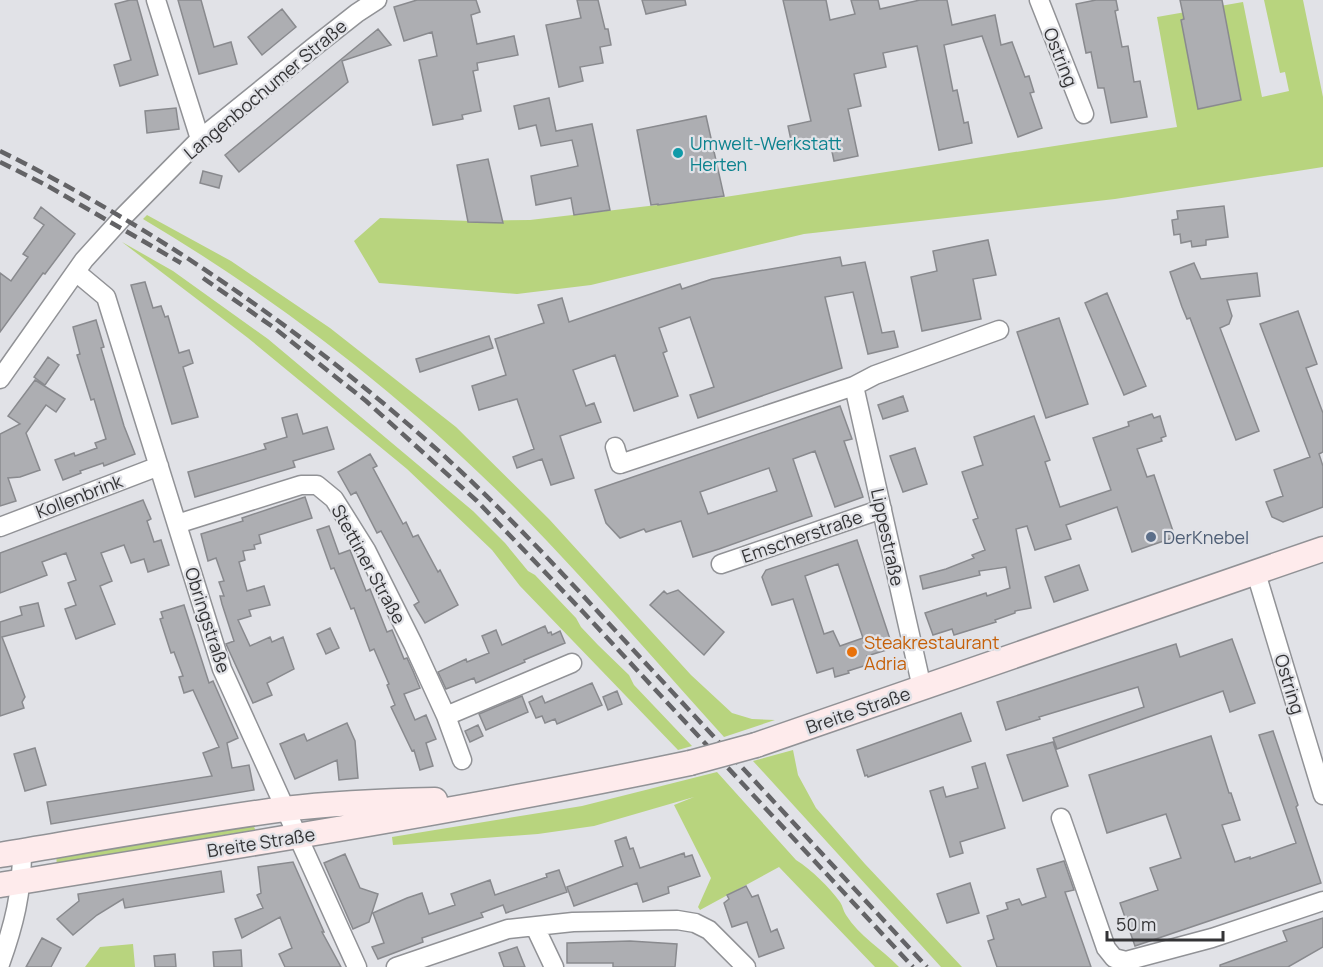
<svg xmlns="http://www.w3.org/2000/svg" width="1323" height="967" font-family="Manrope,sans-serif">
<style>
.green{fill:#b8d47e;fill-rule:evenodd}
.building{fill:#adaeb2;stroke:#898a8e;stroke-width:1.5;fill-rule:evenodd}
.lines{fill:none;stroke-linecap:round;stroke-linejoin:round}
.street-casing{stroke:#919296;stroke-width:21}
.secondary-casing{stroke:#919296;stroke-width:27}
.street{stroke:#fff;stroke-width:18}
.secondary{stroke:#feebec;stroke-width:24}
.rail{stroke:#636366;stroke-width:4.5;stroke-dasharray:12 6;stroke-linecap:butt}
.secondary-bridge-casing{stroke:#919296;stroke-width:27;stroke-linecap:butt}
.secondary-bridge{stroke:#feebec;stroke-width:24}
.culture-dot{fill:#0f9aa8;stroke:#e1e2e7;stroke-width:2}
.service-dot{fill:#5c6f8a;stroke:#e1e2e7;stroke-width:2}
.food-dot{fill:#e8710a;stroke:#e1e2e7;stroke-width:2}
.labels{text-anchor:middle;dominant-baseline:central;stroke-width:4.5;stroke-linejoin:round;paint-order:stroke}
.street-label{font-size:18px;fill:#343436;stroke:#e1e2e7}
.culture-label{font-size:18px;fill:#0d838f;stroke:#e1e2e7;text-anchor:start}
.service-label{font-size:18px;fill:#4e5e75;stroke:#e1e2e7;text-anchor:start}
.food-label{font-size:18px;fill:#c56008;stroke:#e1e2e7;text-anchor:start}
</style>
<rect width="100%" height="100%" fill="#e1e2e7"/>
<path class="green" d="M1264,0h39l20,97v70l-208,32 -311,35 -213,51 -74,9 -138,-11 -25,-42 26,-23 91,3 59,-1 195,-23 452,-70 -20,-110 86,-15 19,95 27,-6 -4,-19 -5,1zM1224,12l17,88 -43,9 -17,-89z
M147,215l84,46 99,67 126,99 93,92 142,156 41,38 20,6 23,1 -51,17c-59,-65 -116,-132 -177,-196 -117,-124 -257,-235 -404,-322z
M122,242l51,29 95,68 205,172 32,32 23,28 7,4 41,43 5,9 17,18 31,30 5,10 58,61 -14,4 -158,-164 -28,-36 -85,-81 -159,-131z
M793,750l5,25 18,33 49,56 97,103h-21l-188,-206z
M717,772l79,88c16,10 33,27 44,42 3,4 3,9 6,13 13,21 36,34 53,52h-24l-96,-100 -79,43 -2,-3 13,-29 -37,-73 20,-8 -100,29 -56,8 -145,11 -1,-8 190,-31z
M251,819l7,18 -201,33 -1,-20z
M133,944l2,23h-50l15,-20z"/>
<path class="building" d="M130,0h7l21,75 -38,11 -6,-21 17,-5 -16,-56z
M178,0h23l13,47 17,-5 6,22 -38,10z
M417,0h59l4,12 -9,3 6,29 37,-8 4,19 -41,8 1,7 -5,1 8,40 -19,4 1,4 -30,6 -14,-65 18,-4 -5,-24 -28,9 -10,-34z
M577,0h21l7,29h3l3,16 -11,2 3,16 -23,4 3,14 -24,6 -13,-62 35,-7z
M642,0h43l1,5 -40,9z
M783,0h43l4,20 25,-6 -4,-14h27l2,9 40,-9h27l5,25 43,-10 6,30 11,-3 13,35 4,-1 5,16 -4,1 12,35 -24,9 -36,-101 -38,9 9,46 4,-1 7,33 4,-1 4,21 -33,7 -22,-104 -34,7 3,14 -32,7 7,32 -13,3 10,47 -24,5 -4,-19 -14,3 -1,-4 -23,4 -4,-19 23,-5z
M1096,0h20l2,10 -3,1 7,36 6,-1 6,36 6,-1 7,36 -36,6 -7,-35h-6l-7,-36 -5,1 -10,-49z
M1180,0h42l19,100 -43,9 -17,-89 3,-1z
M282,9l14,18 -34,28 -14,-18z
M378,29l13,16 -49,16 6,21 -109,90 -14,-17z
M549,98l7,33 36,-7 18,86 -36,5 -3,-17 -35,7 -5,-29 47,-10 -6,-26 -31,6 -5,-21 -17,4 -5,-23z
M176,108l3,21 -32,4 -2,-22z
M706,116l18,80 -66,9v-1l-7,1 -14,-75z
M488,159l15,64 -35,-1 -11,-57z
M203,171l19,5 -3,12 -19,-5z
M1224,206l4,31 -22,3v5l-14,2 -1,-6 -10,2 -1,-9 -6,1 -2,-15 6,-1 -1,-8z
M41,207l34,27 -30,40 -2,-1 -43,59v-59l11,8 17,-24 -5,-3 21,-29 -10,-7z
M988,240l8,35 -23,4 8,40 -59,12 -11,-54 26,-6 -4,-20z
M840,257l2,9 23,-4 17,71 12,-2 4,16 -30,7 -15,-62 -28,5 17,71 -144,50 -8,-23 24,-8 -24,-70 -31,11 8,23 -4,2 15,43 -44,15 -19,-56 -42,15 13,36 8,-3 7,19 -41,14 14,42 -23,7 -9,-26 -25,9 -4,-11 21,-8 -17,-50 -38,11 -7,-24 34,-11 -11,-36 49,-16 -6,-18 24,-7 7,24 111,-38 2,5 30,-10z
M1194,263l7,16 56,-6 3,23 -33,4 5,16 -3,8 -9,4 39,103 -23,9 -46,-122 -3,1 -5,-12 -12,-35z
M145,282l8,26 8,-2 4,11 3,-1 11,37 10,-3 4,13 -10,4 15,50 -26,7 -41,-139z
M1107,293l39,93 -22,9 -39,-92z
M1298,311l19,53 -11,4 17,45v39l-4,2 4,12v41l-40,15 -11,-5 -6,-15 17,-6 -9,-26 36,-13 -50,-133z
M1059,318l29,86 -42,14 -29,-86z
M96,320l8,27 -3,1 23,78 11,28 -31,12 -1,-3 -23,8 1,2 -18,7 -8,-20 19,-7 1,3 22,-8 -2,-5 11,-4 -12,-40 -3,1 -14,-45 3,-1 -7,-27z
M489,336l4,12 -73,24 -4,-13z
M48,357l11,8 -14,20 -11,-8z
M35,380l30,19 -9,13 -10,-7 -20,28 14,37 -20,7 -12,1 8,23 -16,5v-72l20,-10 -12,-8z
M903,396l5,15 -25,8 -5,-14z
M840,406l12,33 -8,2 19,56 -28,10 -20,-56 -22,8 19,57 -93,33 -26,8 -12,-36 -35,11 -2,-3 -24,9 -14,-15 -11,-33zM769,468l8,23 -69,23 -8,-22z
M297,414l6,20 24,-7 7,22 -41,12 2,6 -100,30 -7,-25 78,-23 -2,-5 23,-7 -5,-19z
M1152,414l2,4 6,-2 6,20 -5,2 1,3 -25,8 10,28 7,-2 21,62 -43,15 -15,-45 -51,18 5,14 -36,11 -8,-24 -11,3 15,79 -16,3v2l-20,7 1,2 -42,13 -2,-6 -19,6 -8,-22 61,-20 1,3 23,-8 -4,-21 -27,4 1,4 -57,14 -3,-13 26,-7 28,-11 -2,-3 13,-5 -12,-30 5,-2 -16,-46 21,-7 -9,-28 60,-21 16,44 -5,2 15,45 51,-17 -18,-52 36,-12 -1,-4z
M915,448l12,36 -24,8 -13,-36z
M370,454l7,12 -4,2 30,56 3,-2 7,15 5,-2 20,37 2,-2 18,35 -33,18 -11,-18 5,-3 -38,-71 -4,2 -21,-41 -5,3 -13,-23z
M305,497l7,21 -53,17 2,8 -7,2 1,4 -12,2 2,9 -6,2 8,29 17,-5 6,19 -21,5 2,6 -13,4 12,26 20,-9 2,5 11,-5 11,32 -27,14 5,12 -19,8 -27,-59 8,-3 -12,-37 -2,-8h4l-5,-14 5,-1 -8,-23 -8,3 -7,-27 42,-13 -1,-3z
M143,500l8,19 -4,2 7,21 7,-2 8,25 -21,7 -4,-13 -13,4 -7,-18 -23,8 11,28 -12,5 15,38 -39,15 -11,-30 11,-4 -8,-22 8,-3 -10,-27 -24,9 5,13 -47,18v-40z
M329,526l10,28 11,-4 16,41 4,-2 17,43 5,-2 12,29 3,-1 6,13 7,17 -16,6 11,26 11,-5 10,24 -10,4 7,23 -13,4 -6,-20 -2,1 -21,-44 4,-2 -8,-20 2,-1 -15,-35 -4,2 -16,-43 -3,1 -17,-41 -3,1 -14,-39z
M857,540l36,108 -26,8 3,8 -22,7 1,2 -14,4 -2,-9 -16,5 -24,-74 -21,6 -10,-28 4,-7zM838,564l25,74 -23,8 -7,-15 -9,3 -19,-58z
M1079,565l9,25 -34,12 -9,-25z
M678,590l46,42 -20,23 -54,-50 14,-14 3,3z
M38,603l6,23 -42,11 23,60 -3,5 2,6 -24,8v-94l22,-7 -2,-8z
M184,605l25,78 4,-2 25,57 -11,5 5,25 17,-3 5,25 -203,34 -4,-22 165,-26 -9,-23 16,-6 -26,-57 -9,3 -5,-16 4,-1 -9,-24 -3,1 -11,-34 3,-1 -2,-6z
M545,626l3,7 3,-1 1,3 8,-4 5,12 -41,17 1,2 -49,21 -2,-5 -28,11 -8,-17 28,-13 1,3 22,-9 -7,-17 14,-6 6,15z
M330,628l9,20 -13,6 -9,-20z
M1232,639l23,64 -25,9 -7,-21 -166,58 -4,-11 91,-31 -6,-20 -99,30 1,2 -34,11 -9,-28 179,-58 4,13z
M592,683l10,22 -45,19 -2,-5 -10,4 -3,-7 -6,2 -7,-16 13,-6 3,7z
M617,691l5,13 -14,6 -5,-13z
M522,696l6,16 -42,18 -7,-16z
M961,713l10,28 -103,36 -1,-2 -2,1 -8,-26z
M347,723l8,18 3,37 -19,2 -2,-20 -42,19 -15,-35 24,-10 3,7z
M478,725l5,11 -13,6 -5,-11z
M1273,731l25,74 -2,2 25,76 -186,63 -15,-43 38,-13 -8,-22 31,-10 -15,-44 -59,19 -18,-58 122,-39 18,57h2l9,27 -18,5 13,37 15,-5v2l46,-16 -37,-108z
M1053,742l15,44 -45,15 -16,-46z
M35,748l11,37 -21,6 -11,-37z
M985,763l20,65 -45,14 3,11 -13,4 -20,-66 13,-4 3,10 32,-9 -6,-21z
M626,837l4,12 3,-1 7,20 44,-15 1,4 7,-2 8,21 -32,11 1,6 -26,9 -6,-19 -63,23 -7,-19 56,-21 -8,-25z
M345,854l15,34 18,6 -9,28 -16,7 -29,-66z
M1064,861l10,29 -9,2 26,75h-94l-9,-26 6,-2 -7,-23 21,-7 -2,-6 13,-4 3,6 24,-8 -9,-28z
M293,862l31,70h-2l19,35h-56l-6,-13 13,-6 -12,-31 -38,21 -7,-19 28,-11 -6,-13 4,-2 -3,-26z
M559,870l8,22 -61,21 -3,-8 -22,8 2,4 -61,21 1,4 -45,17 -6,-12 12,-4 -11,-30 34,-15 15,-5 7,21 26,-9 -4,-11 39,-14 5,15 52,-18 -1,-3z
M221,871l3,21 -99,16 -2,-9 -26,16 -24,20 -16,-16 22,-18 -1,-7z
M970,883l9,30 -32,10 -10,-29z
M746,886l6,11 6,-2 13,37 6,-3 7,19 -25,9 -12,-35 -15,5 -8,-24 5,-4 -2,-4z
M1323,918v29l-35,20h-68v-2l67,-24 -4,-10z
M42,938l19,10 -10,19h-25z
M630,941l47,3 -2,23h-62v-4h-46v-20z
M517,947l8,20h-21l-5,-14z
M241,950l1,17h-28l-1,-15z
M175,954l1,13h-21l-1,-11z"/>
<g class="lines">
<g class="street-casing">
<path id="street" d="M156,0l44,139
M1039,0l45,114
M76,272l30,25 116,372 135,298
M0,379l84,-119 39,-43 77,-78 115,-93 42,-33 20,-13
M854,386l68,302
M615,447l5,17 234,-78 21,-11 124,-45
M177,524l124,-39h16l17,14 32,51 47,94 33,72 16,44
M0,527l159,-61
M721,564l161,-55
M1256,573l67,222
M446,716l126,-53
M1061,818l45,130 8,10 12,3 86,-23 111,-37
M535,927l19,40
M0,964c14,-39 22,-71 22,-113
M396,967l112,-38 65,-7 104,-2 18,3 14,7 37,37"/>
</g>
<g class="secondary-casing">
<path id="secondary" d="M756,745l567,-196
M0,855c95,-16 189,-33 284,-46 50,-6 101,-8 151,-9
M0,885c231,-38 461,-74 690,-122"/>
</g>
<use href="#street" class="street"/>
<use href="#secondary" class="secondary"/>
<path class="rail" d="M0,151c161,80 308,183 442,303 74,67 141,142 209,215 92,99 184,199 276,298
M0,162l46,23 135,78
M203,278l70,49 93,74 111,100 107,112 329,354"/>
<g class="secondary-bridge-casing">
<path id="secondary-bridge" d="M690,763l66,-18"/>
</g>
<use href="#secondary-bridge" class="secondary-bridge"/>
</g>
<circle class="culture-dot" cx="678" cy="153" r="6"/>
<circle class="service-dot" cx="1151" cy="537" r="6"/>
<circle class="food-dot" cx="852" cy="652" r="6"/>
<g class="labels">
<g class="street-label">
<text transform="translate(1061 57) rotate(68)">Ostring</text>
<text transform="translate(265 89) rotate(-40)">Langenbochumer Straße</text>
<text transform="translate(79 496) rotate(-21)">Kollenbrink</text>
<text transform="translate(802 536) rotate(-19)">Emscherstraße</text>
<text transform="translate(888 537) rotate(78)">Lippestraße</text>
<text transform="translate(369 564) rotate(61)">Stettiner Straße</text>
<text transform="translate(208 620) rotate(72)">Obringstraße</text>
<text transform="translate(1290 684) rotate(73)">Ostring</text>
<text transform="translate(858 710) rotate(-19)">Breite Straße</text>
<text transform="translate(261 842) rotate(-9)">Breite Straße</text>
</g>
<g class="culture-label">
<text x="690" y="143">Umwelt-Werkstatt<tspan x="690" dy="21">Herten</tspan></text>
</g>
<g class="service-label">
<text x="1163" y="537">DerKnebel</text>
</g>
<g class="food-label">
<text x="864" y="642">Steakrestaurant<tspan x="864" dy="21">Adria</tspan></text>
</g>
</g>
<path d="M1107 931v9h116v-9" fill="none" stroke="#343436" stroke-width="3"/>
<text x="1116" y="931" font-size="18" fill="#343436" stroke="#e1e2e7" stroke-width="4.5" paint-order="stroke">50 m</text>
</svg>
